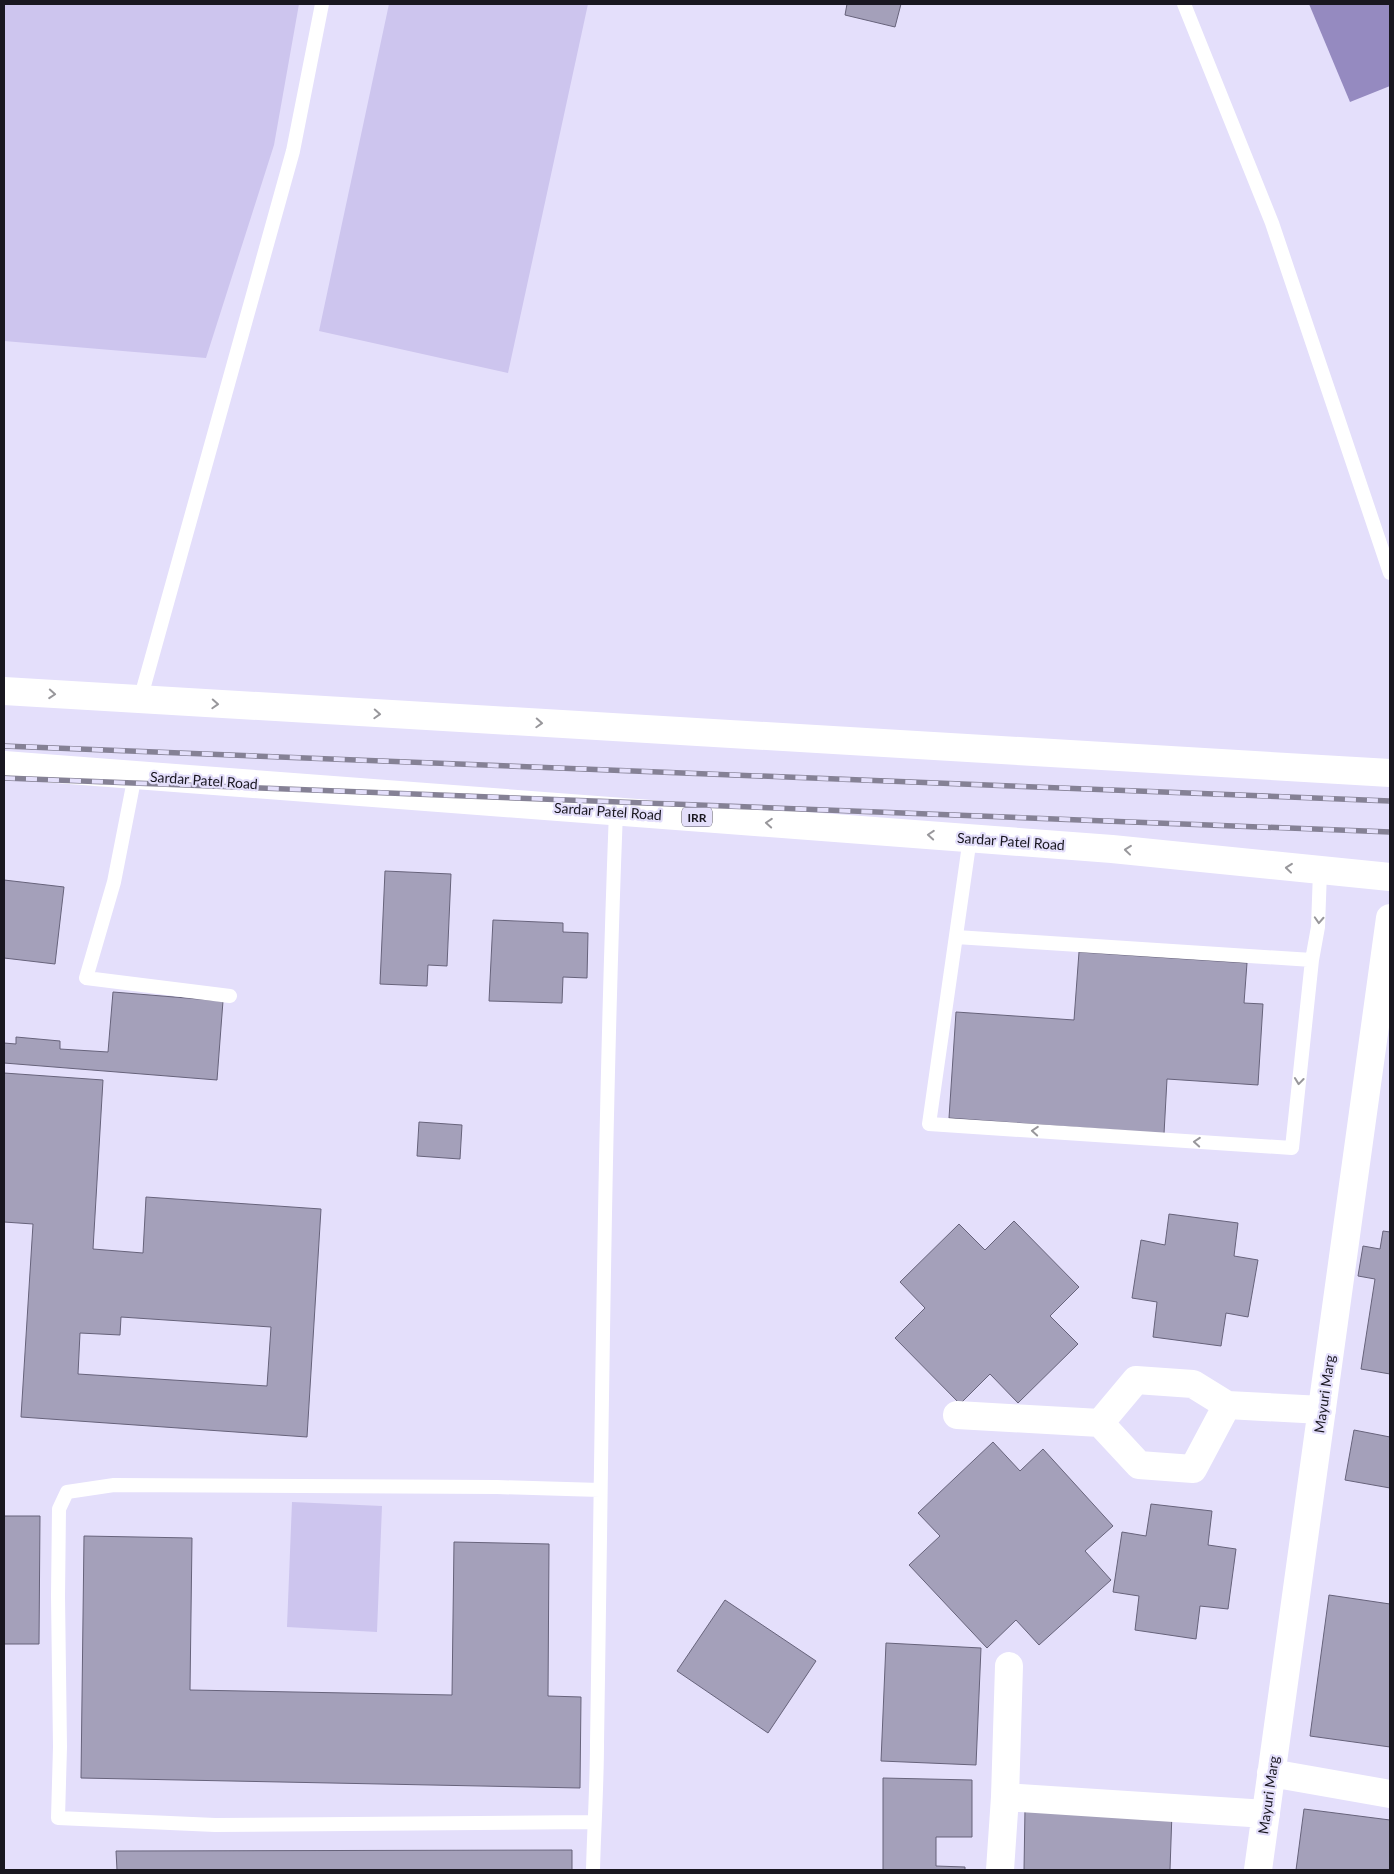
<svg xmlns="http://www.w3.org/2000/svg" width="1394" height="1874" font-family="Lato,sans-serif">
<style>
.green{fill:#cdc5ee}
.water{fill:#958ac0}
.building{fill:#a4a0ba;stroke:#67637b;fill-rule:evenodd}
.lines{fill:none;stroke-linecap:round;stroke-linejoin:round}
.lane{stroke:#fff;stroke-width:14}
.street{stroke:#fff;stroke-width:28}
.primary{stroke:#fff;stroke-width:28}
.rail-casing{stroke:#858195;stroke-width:5.5}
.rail{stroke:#e4dffb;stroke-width:4;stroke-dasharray:11;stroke-linecap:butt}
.oneway{stroke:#98979b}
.labels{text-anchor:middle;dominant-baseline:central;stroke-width:4.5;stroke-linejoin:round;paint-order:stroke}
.shield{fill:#e4dffb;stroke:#565362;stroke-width:1}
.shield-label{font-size:12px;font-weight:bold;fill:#191720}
.street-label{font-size:14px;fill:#191720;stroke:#e4dffb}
</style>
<rect width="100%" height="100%" fill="#e4dffb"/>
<path class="green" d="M4,4h295l-25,141 -68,213 -202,-17z
M389,4h199l-80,369 -189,-42z
M292,1502l90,4 -5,126 -90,-5z"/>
<path class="water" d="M1309,4h81v82l-40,16z"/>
<path class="building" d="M847,4h54l-6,23 -50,-12z
M385,871l66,3 -4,92 -19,-1 -1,21 -47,-2z
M4,880l60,7 -9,77 -51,-6z
M493,920l70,3v9l25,1 -1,45 -24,-1 -1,26 -73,-2z
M1079,952l168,11 -3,40 19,1 -5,81 -91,-6 -3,55 -215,-16 7,-106 118,8z
M113,992l110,9 -6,79 -213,-17v-20l12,1v-7l44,4v8l48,3z
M4,1073l99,7 -10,169 50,4 3,-56 175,12 -14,228 -286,-20 12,-193 -29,-2zM121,1317l150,10 -4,59 -189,-12 2,-41 40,2z
M419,1122l43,3 -2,34 -43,-3z
M1169,1214l69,9 -4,33 24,4 -10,57 -22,-4 -5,33 -68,-9 4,-35 -25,-4 9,-58 24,5z
M1014,1221l65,66 -29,29 28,28 -60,59 -28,-29 -30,30 -65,-66 30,-30 -25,-26 59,-58 26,26z
M1383,1231l7,1v142l-29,-5 14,-90 -17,-3 5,-30 17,3z
M1354,1430l36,7v51l-45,-8z
M993,1442l27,29 23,-22 70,77 -28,25 26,29 -72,65 -23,-25 -29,28 -78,-83 31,-29 -22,-23z
M1151,1504l61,7 -4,34 28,4 -8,60 -28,-3 -4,33 -61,-9 4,-34 -26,-4 9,-60 24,4z
M4,1516h36l-1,128h-35z
M84,1536l108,2 -2,152 262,5 2,-153 95,2 -1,152 33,1 -1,91 -499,-10z
M1329,1595l61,9v143l-80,-11z
M725,1600l91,61 -48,72 -91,-62z
M886,1643l95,5 -5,117 -95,-4z
M883,1778l89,2v57h-36v29l29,1v3h-82z
M1025,1808l147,4 -2,58h-146z
M1304,1809l86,11v50h-94z
M572,1850v20h-455l-1,-19z"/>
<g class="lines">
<path class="lane" d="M1184,4l88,219 118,350
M140,700l153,-549 29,-147
M135,775l-21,107 -28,96 144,18
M970,838l-41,286 363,24 20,-188 6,-33 2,-56
M956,937l356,23
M594,1822l-379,3 -157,-7 2,-71 -2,-151 1,-87 8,-17 47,-7 383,2 103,3
M593,1870c1,-42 4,-85 4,-127 5,-311 7,-622 19,-932"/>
<path class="street" d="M957,1415l143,8 39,42 54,4 34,-64 95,5
M1100,1423l36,-43 57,4 34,21
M1271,1773l119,21
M1005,1797l261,17
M1000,1870l5,-73 4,-131
M1258,1870l132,-952"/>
<path class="primary" d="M4,691l1386,82
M4,765l1108,84 278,28"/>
<g class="rail-casing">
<path id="rail" d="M4,746l1386,55
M4,778l1386,54"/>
</g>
<use href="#rail" class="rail"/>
</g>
<defs><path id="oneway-chevron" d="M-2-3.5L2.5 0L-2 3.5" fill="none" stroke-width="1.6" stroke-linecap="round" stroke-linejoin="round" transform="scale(1.25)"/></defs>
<g class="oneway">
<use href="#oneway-chevron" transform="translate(52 694) rotate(4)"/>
<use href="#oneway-chevron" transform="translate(215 704) rotate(3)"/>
<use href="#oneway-chevron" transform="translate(377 714) rotate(3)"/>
<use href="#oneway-chevron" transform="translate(539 723) rotate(3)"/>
<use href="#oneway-chevron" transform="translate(769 823) rotate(-176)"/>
<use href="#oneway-chevron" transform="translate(931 835) rotate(-176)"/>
<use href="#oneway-chevron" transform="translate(1128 850) rotate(-174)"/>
<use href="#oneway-chevron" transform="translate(1289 868) rotate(-174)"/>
<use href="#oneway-chevron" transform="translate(1319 920) rotate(93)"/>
<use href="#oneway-chevron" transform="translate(1299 1081) rotate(96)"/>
<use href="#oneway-chevron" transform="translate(1035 1131) rotate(-176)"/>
<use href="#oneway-chevron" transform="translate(1197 1142) rotate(-176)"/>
</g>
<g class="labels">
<rect class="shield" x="682" y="807.5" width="30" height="19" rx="4"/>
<g class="shield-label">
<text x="697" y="817">IRR</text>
</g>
<g class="street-label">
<text transform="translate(204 780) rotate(4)">Sardar Patel Road</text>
<text transform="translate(608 811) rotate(4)">Sardar Patel Road</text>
<text transform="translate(1011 841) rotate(4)">Sardar Patel Road</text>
<text transform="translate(1324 1394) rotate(-82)">Mayuri Marg</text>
<text transform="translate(1268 1795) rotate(-82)">Mayuri Marg</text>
</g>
</g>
<rect width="1394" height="1874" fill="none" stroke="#191720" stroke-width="10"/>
</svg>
